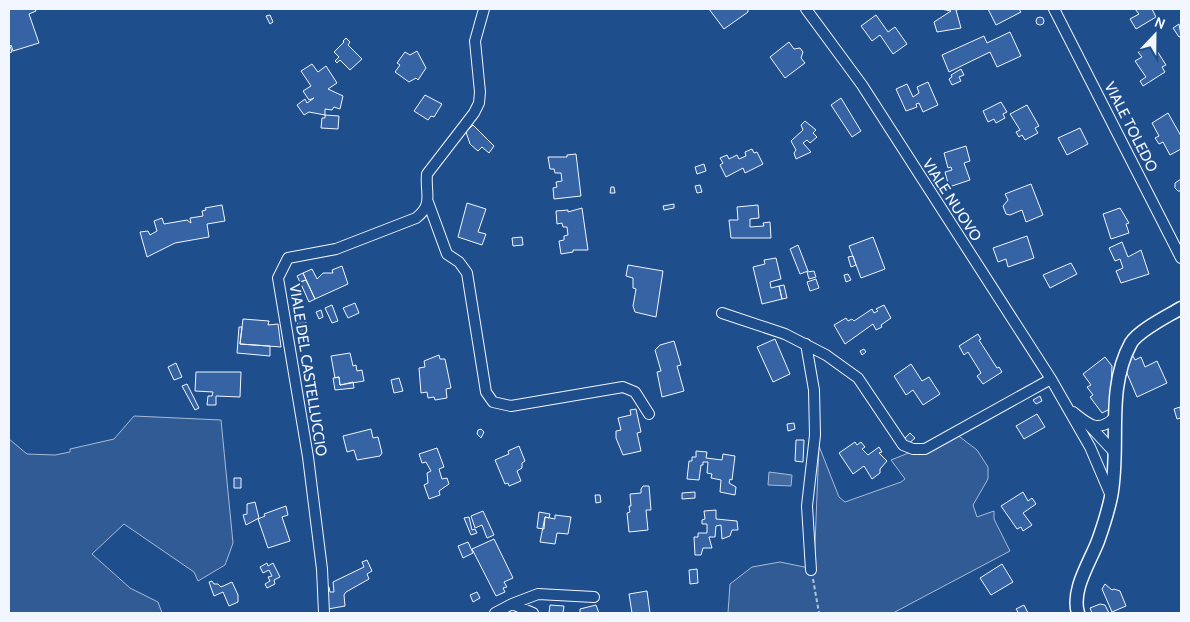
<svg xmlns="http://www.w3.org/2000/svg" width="1190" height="622" font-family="Cabin,sans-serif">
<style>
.built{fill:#305b95;stroke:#a8bbd7}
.water{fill:#446ba0;stroke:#a8bbd7}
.building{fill:#3563a3;stroke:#f2f6ff}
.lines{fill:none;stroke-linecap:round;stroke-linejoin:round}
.minor-casing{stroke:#f2f6ff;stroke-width:12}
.tertiary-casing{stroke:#f2f6ff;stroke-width:15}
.path{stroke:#b3c4dc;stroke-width:2;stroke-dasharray:4 2.5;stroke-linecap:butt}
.minor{stroke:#1f4e8c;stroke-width:10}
.tertiary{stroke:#1f4e8c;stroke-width:12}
.labels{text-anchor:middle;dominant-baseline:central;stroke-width:4;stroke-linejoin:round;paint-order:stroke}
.street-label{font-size:15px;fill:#f2f6ff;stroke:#1f4e8c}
</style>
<rect width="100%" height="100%" fill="#1f4e8c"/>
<path class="built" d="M134,416l87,4 12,123 -8,22 -27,16 -4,-9 -70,-48 -32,30 38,34 28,14 4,11h-153v-174l18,15 28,1 15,-3v-3l44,-10z
M956,434l21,16 11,17v12l-15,26 4,12 17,-6v8l16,32 -117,62h-165l2,-29 22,-17 28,-5 34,7 5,-123 20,51 6,5 56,-20 4,-3 -14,-19z"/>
<path class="water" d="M304,316l4,14 -7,4 -5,-15z
M769,472l23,3 -1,11 -23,-1z"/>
<path class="building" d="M9,9h26l1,2 -7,3 10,29 -26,8 -2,-6 -1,1 2,6 -3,1z
M709,9h39v3l-24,17z
M941,9h21l-6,1 5,18 -24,4 -3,-10 17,-11z
M988,9h31l2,3 -25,13z
M1135,9h17l4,8 -20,12 -6,-10 9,-5z
M270,15l3,7 -3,2 -4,-8z
M876,15l12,17 7,-5 12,17 -14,10 -13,-19 -8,6 -11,-15z
M1036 21a4 4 0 1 1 8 0a4 4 0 1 1-8 0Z
M1179,24l2,12 -2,1 -6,-9z
M1010,32l11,24 -24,11 -7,-15 -41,20 -7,-17 42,-19 3,7z
M346,38l4,4 -2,3 14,14 -12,11 -10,-10 -3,3 -2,-2 4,-4 -5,-5 10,-10 -1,-1z
M789,42l5,7 6,-1 3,4 -2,6 4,5 -20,15 -15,-21z
M1152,43l14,22 -4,2 3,5 -22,14 -3,-5 6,-4 -11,-16 7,-4 -4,-5z
M417,51l9,17 -8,12 -2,-2 -7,4 -14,-10 5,-7 -3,-2 8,-11 5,3z
M312,64l6,8 8,-6 11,17 -9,6 15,7 -3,13 -6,-2 -2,3 -7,-1v6l-16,-3 -5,3 -7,-10 8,-6 2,4 7,-5 -5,2 -6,-9 8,-5 -10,-15z
M961,69l3,6 -5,2 2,4 -9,4 -3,-6 3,-2 -1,-2z
M928,82l10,23 -15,7 -4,-9 -3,1 1,3 -11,4 -10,-22 11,-5 6,13 6,-4 -2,-6z
M425,95l17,9 -8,13 -3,-1 -3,4 -14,-9z
M841,98l20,33 -9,6 -21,-32z
M1001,102l6,10 -4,2 2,4 -9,5 -2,-4 -6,3 -5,-11z
M1027,105l12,21 -4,2 3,5 -13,7 -3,-5 -3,2 -3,-5 4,-2 -10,-16z
M1168,113l13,23v13l-11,6 -7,-13 -4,2 -4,-6 4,-2 -7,-13z
M325,115l14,1 -1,13 -17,-1 1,-10h3z
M805,121l11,9 -3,3 4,4 -7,6 -3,-3 -4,3 8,9 -15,7 -2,-6 2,-3 -5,-9 12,-11 -2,-5z
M473,125l21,21 -5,7 -7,-6 -4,4 -8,-7 -4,-12z
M1080,128l8,16 -21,11 -9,-17z
M966,146l4,15 -6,2 6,17 -21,7 -4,-15 7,-2 -1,-3 -3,1 -4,-15z
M752,149l2,4 3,-1 6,12 -18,9 -2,-5 -17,9 -6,-12 3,-2 -3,-5 7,-3 2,4 8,-4 2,4 7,-3 -1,-4z
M576,154l5,42 -27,3 -1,-11 4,-1 -1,-5 6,-1 -1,-8h-6l-1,-4h-4l-2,-12h19v-2z
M704,164l2,7 -9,3 -2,-7z
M1181,179v12h-3l-3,-3v-5z
M1031,184l12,31 -17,7 -4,-12 -12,5 -4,-1 -3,-8 5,-6 -3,-6z
M700,185l2,7 -5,1 -2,-7z
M611,187h3l1,6h-5z
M467,203l19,6 -8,23 8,2 -4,11 -24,-8z
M674,204v4l-10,2 -1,-4z
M222,205l3,16 -18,3 2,13 -34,6 -28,14 -7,-25 8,-1 2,4 7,-4 -3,-10 8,-3 2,6 23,-4 4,3 -1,-5 13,-2 -1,-5 4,-1 -1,-2z
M758,205l1,13 -9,1v8l14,-1 -1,-3 7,-1 1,16h-40l-2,-18h9l-1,-13z
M582,208l6,42h-15v2l-12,2 -2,-13 5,-1v-4l4,-1 -1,-8h-4l-1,-4 -5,1 -1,-13 12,-1v2z
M1120,208l9,15 -3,1 3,9 -18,6 -8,-25z
M1027,236l7,22 -26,9 -2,-8 -8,3 -5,-14z
M522,237l1,8 -10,1 -1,-8z
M873,237l12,32 -24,9 -12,-32z
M1122,242l6,15 13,-7 8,24 -28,9 -5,-12 7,-3 -3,-9 -5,2 -6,-13z
M798,245l10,26 -8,3 -10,-25z
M853,256l3,9 -5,2 -3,-10z
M776,258l5,21 -11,3 1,6 8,-2 3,13 -20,5 -9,-37 12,-3 -1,-4z
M1071,263l6,11 -27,14 -7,-13z
M628,265l35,6 -7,46 -21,-5 -2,-6 3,-17 -3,-1v-10l-7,-2z
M342,266l6,18 -33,15 -12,-26 9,-4 5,10 6,-6h10l-1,-3z
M814,271l2,6 -7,2 -2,-7z
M303,273l3,7 -6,2 -3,-6z
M848,274l3,6 -5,2 -2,-7z
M816,279l3,9 -9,3 -3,-9z
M306,280l9,19 -6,3 -9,-20z
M784,285l3,13 -5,1 -3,-13z
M355,303l4,10 -11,5 -5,-10z
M332,305l6,16 -6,2 -7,-15z
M884,305l7,13 -10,7 1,2 -6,3 -3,-6 -28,20 -11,-19 12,-7 2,3 4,-2 2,2 18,-12 2,4 4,-2 -2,-2z
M321,310l2,7 -4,2 -3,-7z
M243,319l26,2 -1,4 10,-1 3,23 -41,-3z
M239,327h3l-2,17 30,2v10l-33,-3z
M978,334l3,5 -2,1 18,28 2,-1 3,5 -19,12 -6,-8 4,-3 -13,-21 -4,3 -5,-9z
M775,339l15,35 -17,8 -16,-35z
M674,341l7,24 -4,1 7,25 -22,6 -5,-25 4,-1 -6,-21 5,-5z
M864,349l2,3 -4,3 -2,-4z
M350,353l3,13 3,-1 1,6 5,-1 2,11 -24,4 -1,-8 -4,1 -4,-22z
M1132,354l3,6 6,-3 4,10 12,-6 10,22 -30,14 -11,-26z
M439,355l1,4h5l6,29 -5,1 1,9 -12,2 -1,-3 -6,1 -1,-6 -6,1 -2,-25 6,-1 -1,-6z
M1105,357l7,9 -2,43 -8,4 -12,-16 3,-2 -6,-8 4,-2 -8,-11z
M176,363l6,14 -8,3 -6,-13z
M911,364l11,17 7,-4 11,17 -17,11 -10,-15 -7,5 -12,-19z
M196,372h45l-1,25 -24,-1v9h-9l1,-9h4l1,-4 -18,-1z
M339,377l1,8 13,-3 1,6 -19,2 -2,-12z
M399,378l4,13 -9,2 -3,-13z
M187,384l12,24 -4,2 -13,-24z
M1040,396l2,5 -6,3 -3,-4z
M1180,407l1,11 -4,1 -3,-10z
M636,409l5,23 -4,1 4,18 -18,4 -7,-17v-7l5,-1 -3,-12 13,-3 -1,-5z
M1037,414l8,13 -21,12 -8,-13z
M794,423l1,6 -7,2 -1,-7z
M371,429l2,9 5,-1 4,16 -2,3 -23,4 -3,-10 -7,2 -4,-16z
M481,429l3,3 -3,6 -4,-4 1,-4z
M910,433l5,5 -8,7 -4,-5z
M796,440h8l-1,22 -8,-1z
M855,442l2,3 4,-3 4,5 -3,2 6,6 11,-8 3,5 -3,1 8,8 -7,8v4l-8,6 -8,-13 -11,8 -14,-21z
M519,446l6,15 -3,2v5l-5,3 4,10 -12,5 -1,-3 -3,1 -10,-24 14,-6 -1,-3z
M437,448l7,19 -5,2 3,10 5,-1 2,6 -10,7 1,4 -11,4 -5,-14 4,-2 -1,-10 4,-2 -5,-9 -4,1 -3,-9z
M696,451l11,1 -1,6 16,2 1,-6 12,2 -3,24 -2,-1 -1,4 7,4 -1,8 -15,-3 1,-12 -10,-2 1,-4 -5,-1 1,-11h-5v3h-2l-2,15 -12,-1 2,-18h3v-4h4z
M234,478h7v10h-7z
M643,486h6l2,24h-5l2,20 -19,2 -2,-19 3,-1 -1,-6h2l-1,-12 11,-1v-4z
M695,492v6l-13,1v-6z
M1023,492l5,9 4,-3 4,6 -13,9 9,12 -9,6 -2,-4 -4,2 -16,-23z
M595,495h5l1,7 -5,1z
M255,502l4,16 -13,7 -3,-10 4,-1v-10z
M286,506l2,9 -6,2 8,24 -22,7 -10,-29 7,-3 -1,-2z
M716,510v9l21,2 1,9h-6l-2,6 -8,3 -1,-14 -5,1 -1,11h-6l3,11h-9l-2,7h-6l-1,-18h4v-4h9v-9h-5v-4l3,-1 -1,-8z
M483,511l11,24 -7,3 -5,-13 -7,3 -4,-12z
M539,512l11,2 -1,4 -4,-1 -1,12 -7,-1z
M555,515l16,2 -3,17 -11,-1 -2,11 -15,-2 5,-25 10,2z
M469,517l3,13 3,-1 2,4 -6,2 -7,-17z
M494,539l19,39 -9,4 3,5 -4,1 2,4 -9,4 -24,-47z
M468,542l5,11 -10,5 -5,-12z
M367,560l5,11 -5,3 2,5 -23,13 -2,3 1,11 -17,3 -2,-22h3l1,5h4l-1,-10 31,-15 -2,-5z
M267,563l1,3 5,-3 7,14 -6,3 1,4 -8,4 -2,-4 5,-3 -2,-4 4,-1 -3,-6 -6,3 -3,-6z
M1002,564l11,18 -22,13 -11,-17z
M697,569l1,14 -8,1 -1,-14z
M212,581l2,3h4l3,3 11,-5 6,13v7l-9,4 -6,-14 -9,4 -5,-14z
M1105,584l7,6 2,-1 6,2 6,15 -14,6 -10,-23z
M647,591l3,22h-18l-3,-19z
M477,592l3,6 -7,4 -3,-7z
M1100,604l5,1 4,8h-17l-2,-5z
M550,605l14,1 -1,7h-14z
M596,605l3,8h-19v-4z
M1024,605l4,8h-13l3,-1 -2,-3z"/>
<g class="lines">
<g class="minor-casing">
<path id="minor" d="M806,9l56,76 189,294 39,68 21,49
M1054,9l127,249
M428,202l19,52 12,8 8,11 19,119 7,10 18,4 112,-19 12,5 14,22
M722,313l63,21 41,21 32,23 45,67 10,4h12l126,-70
M806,344l8,46 1,45 -8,71 4,64
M1073,412c16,13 26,22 43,4
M1088,424l27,29
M512,604l26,-10 56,3
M324,613l-2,-44 -14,-112 -30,-179 10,-20 48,-9 80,-31c18,-14 9,-24 11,-44l47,-61 5,-10 1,-11 -5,-51 9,-32
M495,613l17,-9 21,9"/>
</g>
<g class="tertiary-casing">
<path id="tertiary" d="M1078,613c-7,-23 12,-51 20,-72 5,-14 10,-30 13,-44 10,-51 -6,-107 20,-154 8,-13 37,-27 50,-35"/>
</g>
<path class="path" d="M813,579l6,34"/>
<use href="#minor" class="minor"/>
<use href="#tertiary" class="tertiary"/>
</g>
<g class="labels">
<g class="street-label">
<text transform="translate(1131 127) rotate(63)">VIALE TOLEDO</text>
<text transform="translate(952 200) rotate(57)">VIALE NUOVO</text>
<text transform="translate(308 370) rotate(81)">VIALE DEL CASTELLUCCIO</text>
</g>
</g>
<rect width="1190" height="622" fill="none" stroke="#f2f6ff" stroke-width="20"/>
<g transform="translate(1155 35) rotate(22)" stroke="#1f4e8c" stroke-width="4" paint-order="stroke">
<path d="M0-4L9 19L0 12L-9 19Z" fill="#f2f6ff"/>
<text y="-8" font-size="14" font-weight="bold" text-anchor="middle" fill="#f2f6ff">N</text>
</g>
</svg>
